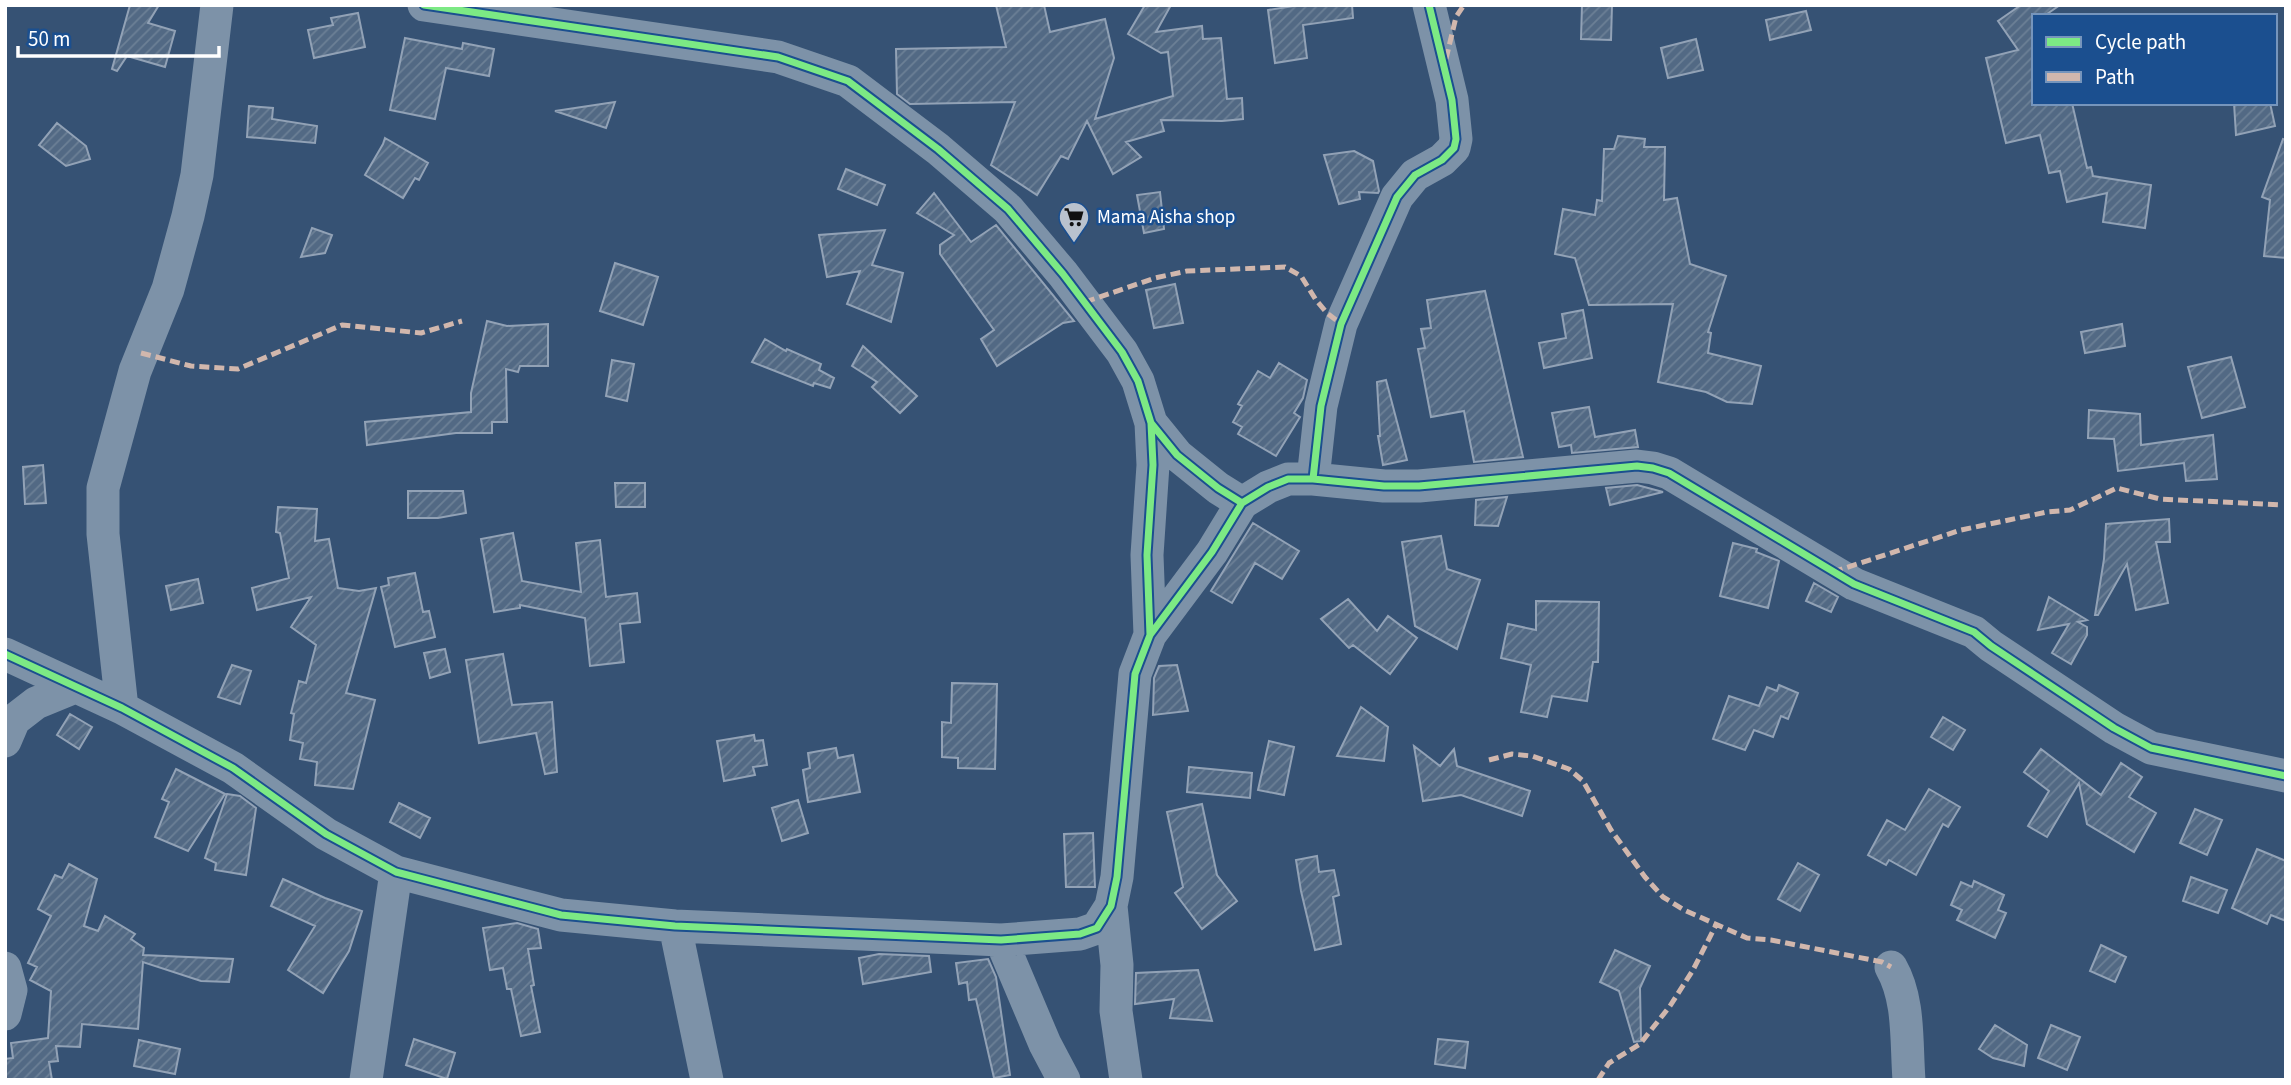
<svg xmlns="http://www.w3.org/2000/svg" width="2291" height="1085" font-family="'Source Sans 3',sans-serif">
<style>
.building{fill:url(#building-hatch);stroke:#92a2b6;stroke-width:2}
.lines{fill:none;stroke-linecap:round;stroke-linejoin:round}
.minor{stroke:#7d92a8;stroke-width:33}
.quiet{stroke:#d1b7ad;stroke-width:5;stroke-dasharray:10 5;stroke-linecap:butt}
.cycleway-casing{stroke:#1b4f8f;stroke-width:11}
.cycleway{stroke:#7ce984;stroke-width:7}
.labels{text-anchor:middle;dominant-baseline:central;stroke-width:5;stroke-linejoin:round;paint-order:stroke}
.poi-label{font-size:19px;fill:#fff;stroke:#1b4f8f;text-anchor:start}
</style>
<defs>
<pattern id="building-hatch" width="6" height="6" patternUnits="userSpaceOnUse" patternTransform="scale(1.75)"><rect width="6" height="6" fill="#526984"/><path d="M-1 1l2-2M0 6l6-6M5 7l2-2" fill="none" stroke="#6c8096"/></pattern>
</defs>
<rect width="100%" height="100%" fill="#365274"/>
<path class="building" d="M130,5h29l-11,18 27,8 -10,36 -38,-11 -10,15 -5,-2z
M996,5h48l6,27 55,-13 9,39 -19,61 78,-23 -5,-44 -7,1 -33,-19 17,-29h26l-15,27 46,-6 1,13 18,-1 6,61 15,-1 1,21 -21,2 -61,-1 3,11 -38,11 15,15 -28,17 -26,-53 -19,38 -7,-3 -24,39 -46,-30 24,-63 -105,2 -13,-10 -1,-45 110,-2z
M1300,5h52l1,13 -50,7 4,33 -32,5 -7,-53z
M1582,5h30l-1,35 -30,-1z
M2021,5h39l-16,11h-10v87h38l15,65 4,-1 2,9 58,9 -6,43 -42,-6 4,-29 -40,9 -7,-31 -11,2 -9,-38 -34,8 -20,-85 32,-8 -20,-29z
M1806,11l5,19 -41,10 -4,-20z
M358,13l7,34 -51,11 -6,-28 25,-5 -2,-7z
M405,38l57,11 1,-6 31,6 -5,27 -43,-8 -11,51 -45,-9z
M1696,39l7,31 -35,8 -7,-30z
M615,102l-9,26 -51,-17z
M2234,103h36l5,23 -39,9z
M249,106l24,2 -1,11 45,7 -2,17 -68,-6z
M57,123l29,23 4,13 -24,7 -27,-21z
M1618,136l27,3 -1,8h21l-1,53 13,-2 13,66 36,12 -18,56 3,1 -3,20 53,13 -9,38 -25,-2 -21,-10 -48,-10 15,-78 -84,1 -14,-47 -20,-4 8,-45 32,6 2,-15 5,1 2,-52h10z
M385,138l43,25 -9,17 -4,-2 -12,20 -38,-23 18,-31z
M2283,139l3,1v118l-22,-2 6,-56 -8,-3z
M1354,151l19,10 6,30 -1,2 -19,-1 1,7 -21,5 -15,-49z
M846,169l39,16 -8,20 -39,-16z
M1160,192l4,37 -20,4 -7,-38z
M934,193l37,49 25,-17 78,96 -11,2 -66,43 -16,-27 13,-9 -54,-76v-9l14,-10 -37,-22z
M312,228l20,7 -7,18 -24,4z
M885,230l-13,35 31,8 -12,49 -44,-18 13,-33 -33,6 -8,-42z
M615,263l43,14 -15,48 -43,-14z
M1175,284l8,39 -29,5 -8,-38z
M1485,291l38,166 -49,5 -10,-51 -33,6 -13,-68 7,-1 -4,-19 10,-1 -4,-28z
M1583,310l9,48 -48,10 -5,-25 27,-5 -4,-24z
M487,321l20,5 41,-2v42h-28l-2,6 -12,-3 1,53h-15v11h-36l-89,12 -2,-23 106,-10v-19z
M2122,324l3,22 -40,7 -4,-21z
M765,339l21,12 1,-2 34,15 -2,6 15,8 -4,10 -16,-5 -1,3 -61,-24z
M863,346l54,50 -17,17 -28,-26 5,-5 -25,-16z
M2231,357l14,50 -43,11 -14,-51z
M612,360l22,4 -7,37 -21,-5z
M1279,363l28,17 -4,18 -9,15 6,4 -24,39 -38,-22 4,-7 -9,-5 9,-16 -4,-2 20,-33 12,7z
M1386,380l21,80 -24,5 -5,-29h2l-3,-54z
M1589,407l6,30 40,-7 3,17 -66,6 -1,-8 -12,2 -7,-34z
M2089,410l51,4 1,31 72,-10 4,44 -31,2 -2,-18 -66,8 -4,-32 -26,-1z
M43,465l3,38 -21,1 -2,-37z
M615,483h30v24h-29z
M1637,485l26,7 -53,13 -4,-17z
M408,491h55l3,22 -28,5h-30z
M1507,497l-9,29 -23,-1 1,-25z
M278,507l39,2 -2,32 14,-2 9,49 21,3 17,-3 -30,105 29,7 -22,89 -38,-4 2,-23 -17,-3 3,-16 -13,-3 4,-26 -3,-1 8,-32 7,2 10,-38 -25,-18 20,-30 -54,13 -5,-22 37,-10 -9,-45 -4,-1z
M2169,519l1,23h-14l12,61 -32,7 -9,-46 -29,51h-3l9,-56 2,-35z
M1253,523l46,28 -17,28 -27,-16 -23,40 -21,-12z
M513,533l9,48 59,11 -5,-49 24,-3 6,57 31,-4 3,29 -20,2 4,38 -34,4 -5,-48 -65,-13v3l-26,4 -13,-73z
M1441,536l6,33 33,11 -23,69 -42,-23 -13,-84z
M1733,543l24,6 -1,3 23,9 -11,47 -48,-12z
M415,573l8,39 6,-1 6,26 -40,10 -14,-60 8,-2 -1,-7z
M198,579l5,24 -32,7 -5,-24z
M1814,583l24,14 -7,15 -25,-11z
M2049,597l38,23 -9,2 9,5v8l-16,29 -19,-11 17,-29 -31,6z
M1348,599l29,32 11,-15 29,22 -27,36 -37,-29 -4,3 -28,-29z
M1536,601l63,1 -1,60h-5l-6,39 -35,-5 -5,21 -26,-5 10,-47 -30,-7 7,-34 28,6z
M445,649l5,23 -20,6 -6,-25z
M503,654l9,51 40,-3 5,70 -12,2 -9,-41 -57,10 -13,-83z
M232,665l19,6 -11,33 -22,-7z
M1177,665l11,46 -35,4 1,-37 5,-12z
M952,683l45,1 -2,85 -37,-1v-10l-16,-1v-35l9,1z
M1779,685l19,8 -10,26 -7,-3 -8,21 -19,-7 -9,20 -32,-11 16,-43 30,10 8,-19 10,4z
M1361,707l27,20 -4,34 -47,-5z
M70,714l22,13 -13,22 -22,-14z
M1943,717l22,13 -12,20 -22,-13z
M754,735l1,6 8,-1 4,25 -14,2 2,8 -31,6 -7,-40z
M1269,741l25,6 -10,48 -26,-5z
M1414,746l26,20 14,-17 3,17 73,25 -8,25 -61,-21 -38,6z
M836,748l2,10 15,-3 7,37 -52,10 -5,-32 7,-2 -2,-15z
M2041,749l60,46 20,-32 21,14 -13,20 27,16 -22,39 -47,-28 -8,-41 -32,54 -19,-11 21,-35 -25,-19z
M1189,767l63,6 -2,25 -63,-6z
M176,769l49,25 -37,57 -33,-14 14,-35 -7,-3z
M1929,789l31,18 -12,20 -5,-3 -27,51 -27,-15 -3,5 -18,-10 19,-35 18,10z
M227,794l13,2 16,12 -10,67 -31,-5 1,-7 -11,-5z
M798,800l10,33 -26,8 -10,-33z
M399,803l31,15 -10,20 -30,-16z
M1202,804l15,71 20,26 -35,28 -27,-36 8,-6 -16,-75z
M2195,809l27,11 -15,35 -27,-12z
M1093,833l2,54h-29l-2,-53z
M2257,849l29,12v60l-15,-6 -4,9 -35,-16z
M1317,856l2,16 15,-2 5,25 -6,2 8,47 -26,6 -14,-59 -5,-31z
M1798,863l21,12 -19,36 -22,-12z
M69,864l28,15 -13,47 14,5 7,-15 30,18 -4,5 13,9 -1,7 90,4 -4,23 -28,-1 -58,-19 -5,67 -56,-5 -2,23 -24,-1 2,15 -9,1 3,18h-47v-21l8,-1 -2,-15 37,-5 3,-47 -21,-11 7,-13 -9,-4 23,-47 -13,-7 17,-34 7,3z
M2191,877l36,13 -9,23 -35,-12z
M283,879l42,19 37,13 -13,40 -26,42 -35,-23 27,-44 -44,-20z
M1974,881l30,14 -6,15 8,3 -11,25 -38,-18 5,-10 -11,-5 10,-23 11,5z
M517,923l21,6 3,19 -13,1 6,36 -3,1 9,46 -19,4 -10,-47h-4l-4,-21 -13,2 -7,-42z
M2101,945l25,12 -11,25 -25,-11z
M1615,950l35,16 -10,22 1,53 -7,1 -15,-51 -19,-9z
M879,954l50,2 2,16 -68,12 -4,-26z
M988,959l8,18 14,98 -16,3 -18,-79 -7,1 -2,-18 -8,2 -3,-21z
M1198,970l14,51 -42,-3 4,-19 -39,5 1,-31z
M1995,1025l32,20 -3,21 -31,-8 -14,-9z
M2051,1025l29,12 -13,33 -29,-12z
M414,1039l41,14 -8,26 -41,-14z
M1438,1039l30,3 -3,26 -30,-4z
M139,1040l41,9 -5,25 -41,-8z"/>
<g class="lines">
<path class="minor" d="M424,5l354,52 70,24 90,68 70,60 55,65 59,78 16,29 13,42 26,32 41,33 24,15
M1313,479l8,-73 20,-82 56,-127 18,-22 27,-15 12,-12 2,-9 -4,-39 -23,-95
M1150,635l-3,-80 6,-90 -2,-42
M5,654l117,54 111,60 93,66 70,38 165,43 114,11 326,14 79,-6 17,-6 14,-22 6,-29 18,-203 15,-39 62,-83 30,-49 26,-16 20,-8h25l71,7h35l218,-20 16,2 16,5 185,111 120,48 17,14 123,82 37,20 135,28
M122,708l-19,-174v-46l32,-117 33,-82 20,-73 9,-41 20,-170
M5,741l9,-21 22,-17 39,-16
M1111,906l6,59 -1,46 10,69
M675,926l32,154
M1001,940l44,104 19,36
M1891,967c19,33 15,75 18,113
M5,968l6,22 -6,24
M366,1080l30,-208"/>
<path class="quiet" d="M1446,59l10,-42 8,-12
M1085,302l70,-24 32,-7 98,-4 16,9 15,24 11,13 14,11
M141,353l50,13 47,3 104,-44 79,8 41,-12
M1833,572l128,-42 86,-18 23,-2 47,-22 43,11 122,6
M1489,760l23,-6 20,2 37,13 14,12 28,49 34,47 18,20 21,13 63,28 24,2 111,22 9,5
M1598,1080l11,-17 31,-19 30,-38 23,-36 23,-45"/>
<g class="cycleway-casing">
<path id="cycleway" d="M424,5l354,52 70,24 90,68 70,60 55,65 59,78 16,29 13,42 26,32 41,33 24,15
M1313,479l8,-73 20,-82 56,-127 18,-22 27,-15 12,-12 2,-9 -4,-39 -23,-95
M1150,635l-3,-80 6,-90 -2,-42
M5,654l117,54 111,60 93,66 70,38 165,43 114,11 326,14 79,-6 17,-6 14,-22 6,-29 18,-203 15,-39 62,-83 30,-49 26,-16 20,-8h25l71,7h35l218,-20 16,2 16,5 185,111 120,48 17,14 123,82 37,20 135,28"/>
</g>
<use href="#cycleway" class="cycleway"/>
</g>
<defs>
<g id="supermarket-pin" transform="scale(1.575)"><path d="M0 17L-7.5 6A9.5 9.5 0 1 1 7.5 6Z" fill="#b9c2ce" stroke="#1b4f8f"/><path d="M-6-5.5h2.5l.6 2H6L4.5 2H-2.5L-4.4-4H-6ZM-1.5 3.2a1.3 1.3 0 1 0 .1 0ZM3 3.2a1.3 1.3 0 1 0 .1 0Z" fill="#111"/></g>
</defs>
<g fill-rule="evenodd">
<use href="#supermarket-pin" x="1074" y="217"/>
</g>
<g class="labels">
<g class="poi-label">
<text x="1097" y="217">Mama Aisha shop</text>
</g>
</g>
<rect width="2291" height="1085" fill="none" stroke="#ffffff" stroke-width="14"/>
<rect x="2032" y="14" width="245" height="91" fill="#1b4f8f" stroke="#7695bc" stroke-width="2"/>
<rect x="2046" y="37" width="35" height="10" fill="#7ce984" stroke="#7695bc" stroke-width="2"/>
<text x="2095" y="49" font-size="21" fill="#ffffff">Cycle path</text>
<rect x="2046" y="72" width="35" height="10" fill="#d1b7ad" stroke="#7695bc" stroke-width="2"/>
<text x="2095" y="84" font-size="21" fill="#ffffff">Path</text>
<path d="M18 46v10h201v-10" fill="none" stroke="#ffffff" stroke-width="3.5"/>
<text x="28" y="46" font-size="21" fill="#ffffff" stroke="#1b4f8f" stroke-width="5" paint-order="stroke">50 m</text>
</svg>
